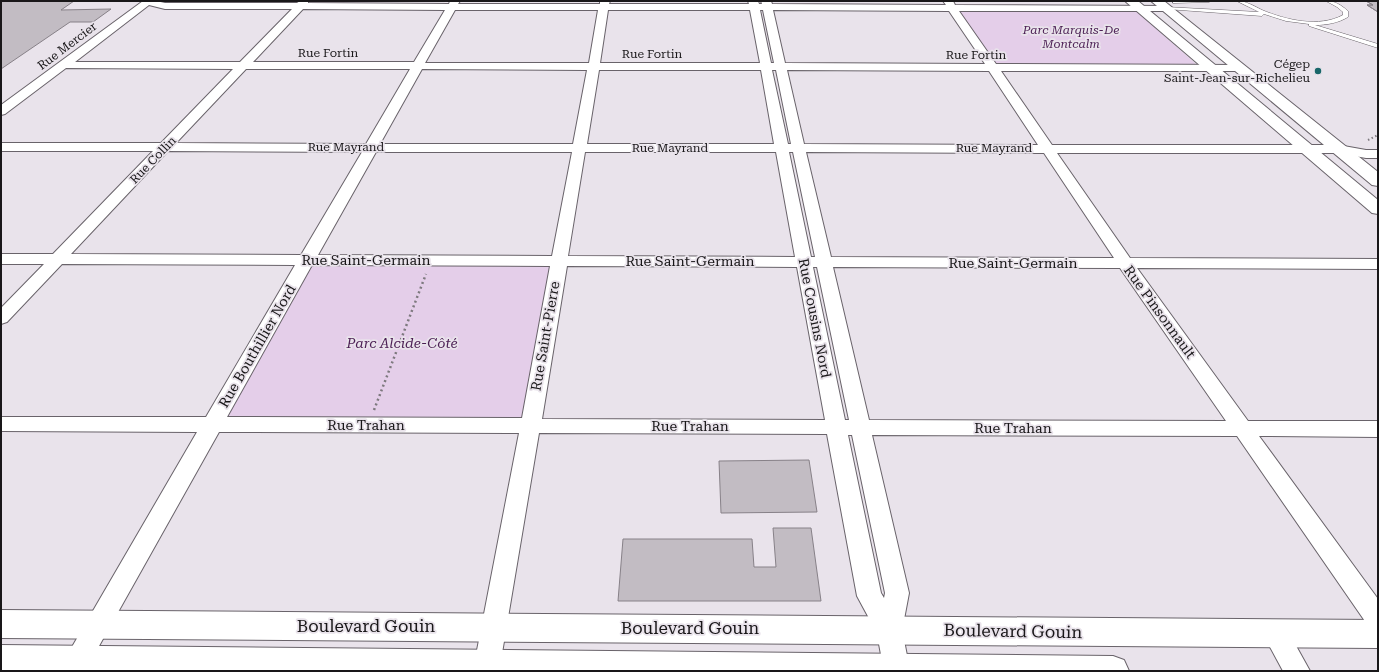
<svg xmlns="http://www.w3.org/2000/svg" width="1379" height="672" font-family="'Roboto Serif',serif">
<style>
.green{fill:#e4cee9}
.building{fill:#c2bcc3;stroke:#878188}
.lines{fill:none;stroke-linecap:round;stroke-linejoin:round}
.service-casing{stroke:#69636a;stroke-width:1}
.minor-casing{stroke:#69636a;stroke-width:2}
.tertiary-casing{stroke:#69636a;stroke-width:2}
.secondary-casing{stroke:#69636a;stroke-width:2}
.path-far1{stroke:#7d797e;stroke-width:2;stroke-dasharray:1.5 2.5;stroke-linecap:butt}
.path{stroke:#7d797e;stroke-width:2.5;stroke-dasharray:2 3;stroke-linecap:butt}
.service{fill:#fff;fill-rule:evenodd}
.minor{fill:#fff;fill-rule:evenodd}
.tertiary{fill:#fff;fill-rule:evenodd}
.secondary{fill:#fff;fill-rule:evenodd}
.poi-dot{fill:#186669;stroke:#e9e3eb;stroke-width:1.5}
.labels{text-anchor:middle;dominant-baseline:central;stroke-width:3.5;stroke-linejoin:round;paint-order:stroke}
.far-park-label{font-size:12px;font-style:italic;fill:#4b1f54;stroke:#e9e3eb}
.far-street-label{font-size:12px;fill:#191719;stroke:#e9e3eb}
.far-poi-label{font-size:12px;fill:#191719;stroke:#e9e3eb;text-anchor:end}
.street-label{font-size:14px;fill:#191719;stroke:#e9e3eb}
.park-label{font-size:14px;font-style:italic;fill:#4b1f54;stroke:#e9e3eb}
.near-street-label{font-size:17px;fill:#191719;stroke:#e9e3eb}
</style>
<rect width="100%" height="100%" fill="#e9e3eb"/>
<path class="green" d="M957,9l178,1 62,55 -202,-1z
M307,260l252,1 -30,165 -317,-1z"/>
<path class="building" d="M1,1h73l-13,9 50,-1 -18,13h-23l-69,47z
M1366,1h12v11l-11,-7h6z
M1366,1h12v11l-11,-7h6z
M809,460l8,52 -96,1 -2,-52z
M773,528h38l10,73h-203l5,-62h129l2,28h22z"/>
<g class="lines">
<g class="service-casing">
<path id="service" d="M1173,1h38l-2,1 -34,1h-2z
M1237,1c9,0 17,5 25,9 24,10 57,18 81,5v-3l-6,-5 -11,-6c9,0 15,4 22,10v6c-10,6 -21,8 -33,8l63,19v4l-69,-22v-2l-23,-3 -22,-7 -2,2 -96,-7 -2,-1 2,-1 93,5z"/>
</g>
<g class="minor-casing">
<path id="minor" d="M143,1h13l9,2h132l3,-2h8v2l141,1 1,-3h10l-2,3h142v-3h10l-1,3h140l-1,-3h10l1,3h3l-1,-3h10l1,3 174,1 -3,-4h10l2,4 214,1 2,2 -5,3h-207l37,53 244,1 4,1 2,2 -2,2 -4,1h-239l51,74h286l28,5h12v8h-12l-28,-5h-281l73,105 248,1v10l-241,-1 111,153h130v16l-119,-1 119,163v31l-9,-3 -132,-191 -365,-1 37,158 -7,37 8,41h-26l-7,-38 -20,-37 -30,-162 -288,-1 -40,238h-26l46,-238 -300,-1 -134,239h-27l139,-239 -196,-1v-14h205l89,-152 -233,-1 -55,58 -6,2v-16l43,-44h-43v-10h52l100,-103h-152v-8h160l72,-74 -167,-1 -61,46 -4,1v-10zM149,5l16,4h127l-52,53h-165zM303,9l142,1 -31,52h-161zM455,10h143l-9,53h-164zM608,10h142l10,53h-160zM760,10h3l11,53h-3zM773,10l176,1 36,53 -200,-1zM246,69h164l-44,75 -190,-1zM422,69l165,1 -14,74h-193zM599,70h162l13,74h-187zM772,70h4l15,74h-3zM787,70l202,1 49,74 -234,-1zM168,151l194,1 -61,103 -230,-1zM376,152h196l-20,104 -234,-1zM585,152h191l19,105 -227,-1zM789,152h4l22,105h-4zM806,152l238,1 70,105 -283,-1zM312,265l238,1 -28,152 -295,-1zM567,266l230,1 28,153 -283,-1zM813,267h4l32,153h-4zM833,267l287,1 106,153 -357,-1zM848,435h4l33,158 -1,5 -3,-5z
M1276,622l9,4 25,45h-27l-20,-37 4,-8z"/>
</g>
<g class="tertiary-casing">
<path id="tertiary" d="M1,610l1377,10v28l-1377,-10z
M1,645l1112,11 11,4 5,11h-1128z"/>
</g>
<g class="secondary-casing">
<path id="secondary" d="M1125,1h13l240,199v14l-6,-1z
M1151,1h13l214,171v14l-6,-1z"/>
</g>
<path class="path-far1" d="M1368,140l10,-5"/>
<path class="path" d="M374,410l52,-136"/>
<use href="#service" class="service"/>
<use href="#minor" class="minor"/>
<use href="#tertiary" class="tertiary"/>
<use href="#secondary" class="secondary"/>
</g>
<circle class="poi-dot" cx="1318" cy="71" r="4"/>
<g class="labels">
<g class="far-park-label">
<text x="1071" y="30">Parc Marquis-De<tspan x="1071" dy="14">Montcalm</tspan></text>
</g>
<g class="far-street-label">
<text transform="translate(67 46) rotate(-37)">Rue Mercier</text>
<text x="328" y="53">Rue Fortin</text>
<text x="652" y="54">Rue Fortin</text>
<text x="976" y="55">Rue Fortin</text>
<text x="346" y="147">Rue Mayrand</text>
<text x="670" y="148">Rue Mayrand</text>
<text x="994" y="148">Rue Mayrand</text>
<text transform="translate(153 160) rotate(-46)">Rue Collin</text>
</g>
<g class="far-poi-label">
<text x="1310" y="64">Cégep<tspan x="1310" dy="14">Saint-Jean-sur-Richelieu</tspan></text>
</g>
<g class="street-label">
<text x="366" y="260">Rue Saint-Germain</text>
<text x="690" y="261">Rue Saint-Germain</text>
<text x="1013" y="263">Rue Saint-Germain</text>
<text transform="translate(1160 312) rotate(54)">Rue Pinsonnault</text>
<text transform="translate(815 318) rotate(79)">Rue Cousins Nord</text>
<text transform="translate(545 336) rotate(-80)">Rue Saint-Pierre</text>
<text transform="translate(257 346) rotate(-60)">Rue Bouthillier Nord</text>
<text x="366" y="425">Rue Trahan</text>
<text x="690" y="426">Rue Trahan</text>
<text x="1013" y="428">Rue Trahan</text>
</g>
<g class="park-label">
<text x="402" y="343">Parc Alcide-Côté</text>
</g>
<g class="near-street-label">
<text x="366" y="626">Boulevard Gouin</text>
<text x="690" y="628">Boulevard Gouin</text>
<text transform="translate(1013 631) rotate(1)">Boulevard Gouin</text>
</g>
</g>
<rect width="1379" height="672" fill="none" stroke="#191719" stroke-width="4"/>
</svg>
